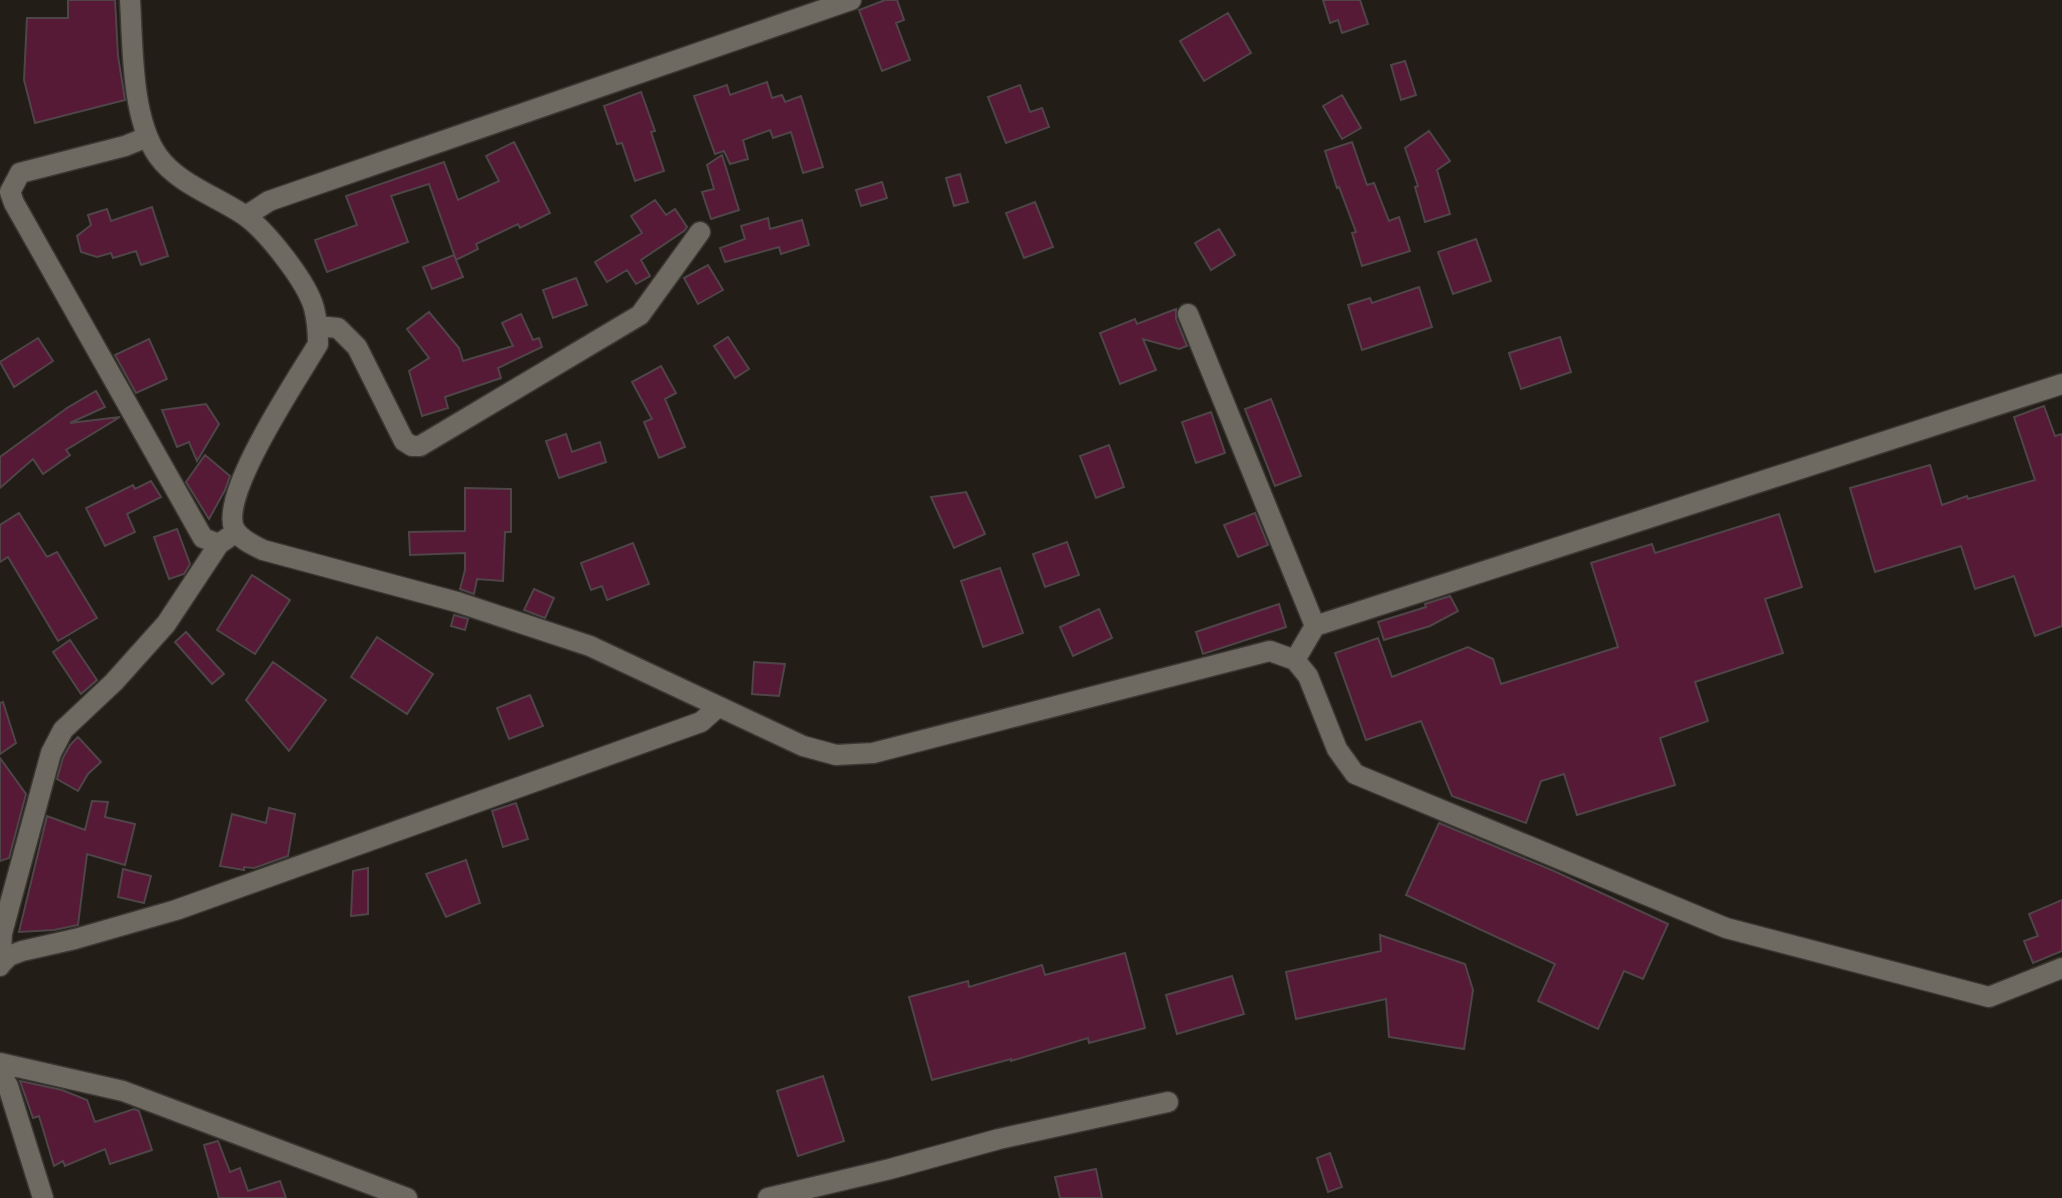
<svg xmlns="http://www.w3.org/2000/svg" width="2062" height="1198" font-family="'Fira Sans',sans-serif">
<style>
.building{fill:#561936;stroke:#4f4548;stroke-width:2}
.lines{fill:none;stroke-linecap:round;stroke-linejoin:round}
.minor-casing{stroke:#3b3733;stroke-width:23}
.minor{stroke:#6e6961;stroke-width:20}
</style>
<rect width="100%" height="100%" fill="#221e17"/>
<path class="building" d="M68,0h47l3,56 7,44 -90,23 -11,-43 3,-62h41z
M885,0h12l7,20 -8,3 14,37 -28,11 -23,-61z
M1323,0h37l8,24 -26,9 -4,-13 -8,3z
M1228,13l23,40 -47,28 -24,-40z
M1405,61l11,34 -15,5 -10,-35z
M767,82l5,16 10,-3 3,7 16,-6 22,71 -20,6 -12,-41 -18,6 -3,-8 -27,10 5,19 -18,5 -6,-13 -9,3 -21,-58 33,-11 3,10z
M1020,85l10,27 12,-4 7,19 -43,16 -18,-46z
M641,92l14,39 -4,1 13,39 -29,10 -13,-38 -5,1 -13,-38z
M1342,95l19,33 -19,11 -19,-33z
M1429,131l21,30 -13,9 13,44 -25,8 -10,-35 3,-1 -13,-38z
M514,142l36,71 -30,15 -2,-4 -42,20 2,5 -22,11 -27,-76 -38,12 17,46 -81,30 -12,-32 42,-15 -11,-29 98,-34 14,38 41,-19 -13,-25z
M1352,142l15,43 7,-2 15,38 10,-4 11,34 -48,15 -10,-33 4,-1 -17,-45 -2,1 -12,-37z
M722,155l17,55 -28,9 -9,-27 12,-3 -7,-24z
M960,174l8,28 -14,4 -8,-28z
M882,182l5,16 -26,8 -5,-16z
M655,200l11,15 9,-6 12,18 -3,4 -43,29 9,16 -14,8 -9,-14 -20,12 -12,-20 47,-29 -11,-17z
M1035,202l18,45 -29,11 -18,-45z
M152,207l16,49 -27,9 -5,-14 -23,7 -2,-5 -14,4 -16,-5 -4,-16 14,-11 -3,-10 19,-6 4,12z
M768,218l2,11 32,-9 7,25 -28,9 -2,-7 -54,15 -5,-14 25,-9 -4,-13z
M1219,229l16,26 -24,15 -16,-27z
M1476,239l15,42 -38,13 -15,-42z
M454,255l9,22 -31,12 -9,-22z
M708,265l15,25 -25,14 -14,-26z
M576,278l11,27 -34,13 -10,-28z
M1419,287l13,40 -70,23 -14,-45 22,-7 2,5z
M1176,309v10l11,27 -8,3 -36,-10 13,31 -36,14 -20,-51 35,-14 2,5z
M429,312l30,36 4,13 50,-15 -11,-23 19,-9 12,26 6,-2 3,9 -44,21 3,10 -56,19 3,11 -26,8 -13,-45 20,-13 -22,-29z
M728,337l21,32 -14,9 -21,-32z
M1560,337l11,35 -50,17 -12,-36z
M38,338l15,23 -39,26 -14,-25z
M149,339l18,40 -31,14 -21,-38z
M661,366l15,27 -11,6 20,48 -26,11 -15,-36 8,-3 -20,-37z
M96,391l9,16 -35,16 50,-6 -54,33 4,5 -27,19 -10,-15 -33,29v-31l67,-49z
M1271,399l30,77 -26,10 -30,-77z
M206,404l13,20 -22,37 -8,-19 -12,5 -15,-37z
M2044,406l11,30 7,-2v192l-27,10 -21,-60 -39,13 -14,-43 -86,26 -25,-84 80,-23 12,40 25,-9 1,3 67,-19 -21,-63z
M1211,412l14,41 -29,10 -14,-41z
M566,434l6,18 28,-10 6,20 -47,16 -13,-37z
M1109,445l15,42 -28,11 -16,-42z
M205,455l25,21 -5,14 -16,29 -23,-37z
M151,481l10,16 -34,17 8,18 -30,14 -19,-38 47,-23 2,4z
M465,488l46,1v43h-6l-2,49 -26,-2 -3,15 -14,-5 5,-19v-17l-55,2 -1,-23 56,-1z
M966,492l19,42 -31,14 -23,-51z
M19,513l28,44 10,-5 40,66 -39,23 -50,-84 -8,5v-37z
M1255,513l13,32 -30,12 -14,-32z
M1779,514l23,73 -37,12 18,54 -88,29 13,39 -48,17 15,47 -98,30 -13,-41 -23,7 -15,42 -74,-27 -31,-75 -55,19 -31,-87 43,-15 14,39 76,-30 25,12 8,25 117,-37 -27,-84 61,-19 3,9z
M177,529l13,35 -6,10 -15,5 -15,-42z
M1067,542l12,33 -34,12 -12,-33z
M633,543l16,41 -42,16 -5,-14 -11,4 -10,-27z
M1000,568l23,65 -40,14 -22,-66z
M252,575l38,25 -35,54 -38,-24z
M534,589l20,9 -9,20 -21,-8z
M1450,596l8,15 -28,15 -46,14 -6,-18 48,-15 -1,-3z
M1279,604l7,23 -83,27 -7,-22z
M1099,609l13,29 -39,18 -13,-29z
M454,615l14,4 -3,11 -14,-4z
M186,632l38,42 -12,10 -37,-42z
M377,637l56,37 -26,40 -56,-37z
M70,640l27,40 -16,14 -28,-42z
M273,662l53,38 -37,51 -43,-51z
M754,662l31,2 -6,32 -27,-2z
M530,695l13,31 -34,13 -12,-31z
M3,702l13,41 -16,11v-51z
M78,737l23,25 -13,12 -10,17 -21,-12 6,-21 7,-13z
M0,758l26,36 -17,64 -9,3z
M92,801l16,1 -3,15 30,7 -10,41 -38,-11 -9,71 -24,5 -35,2 28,-116 38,14z
M516,803l12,36 -25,8 -11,-36z
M269,808l26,6 -7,42 -34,12 -10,-1v3l-24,-4 12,-52 34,9z
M1439,823l115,48 114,53 -25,55 -19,-8 -26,58 -60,-28 17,-37 -149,-69z
M466,860l14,43 -34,14 -20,-43z
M368,868v46l-17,2 2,-45z
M123,869l28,7 -7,27 -26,-6z
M2062,900v51l-29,12 -9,-22 14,-5 -9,-22z
M1380,935l85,29 8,26 -9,59 -75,-12 -3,-38 -90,20 -10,-47 95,-21z
M1125,953l20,75 -56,15 -1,-5 -77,23v-2l-79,21 -23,-83 59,-16 1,6 73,-22 3,10z
M1232,976l12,38 -67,20 -11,-39z
M823,1076l21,65 -46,15 -21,-65z
M20,1081l42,9 25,10 8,22 39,-13 5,2 13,39 -42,14 -5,-15 -40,17 -2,-5 -9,5 -15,-50 -6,2z
M218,1141l12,31 10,-4 8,23 32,-10 6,17h-67l-15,-53z
M1330,1153l12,34 -14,5 -11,-34z
M1096,1169l6,29h-42l-5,-21z"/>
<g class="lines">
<g class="minor-casing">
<path id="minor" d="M130,0c3,46 1,118 28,156 20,28 58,40 86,59 22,15 63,67 70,93 3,12 4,24 4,36 -20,34 -98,149 -84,184 5,11 19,17 29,22l194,52 133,44 213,100 33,9 37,-2 397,-102 25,9 13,16 29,73 18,25 371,154 263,69 73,-29
M147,137l-22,9 -105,27 -10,19 4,11 189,335 16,6
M246,216l23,-15 582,-201
M1188,314l127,312 -20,34
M317,326l21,2 19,19 47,94 8,5h8l220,-131 60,-83
M1315,626l747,-242
M0,965l9,-9 13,-5 53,-12 101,-29 525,-188 17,-15
M0,966l2,-33 49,-180 12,-23 51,-48 52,-58 53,-80 10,-7
M0,1063l123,28 284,107
M0,1073l8,13 35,112
M768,1198l122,-29 109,-30 169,-37"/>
</g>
<use href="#minor" class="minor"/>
</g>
</svg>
